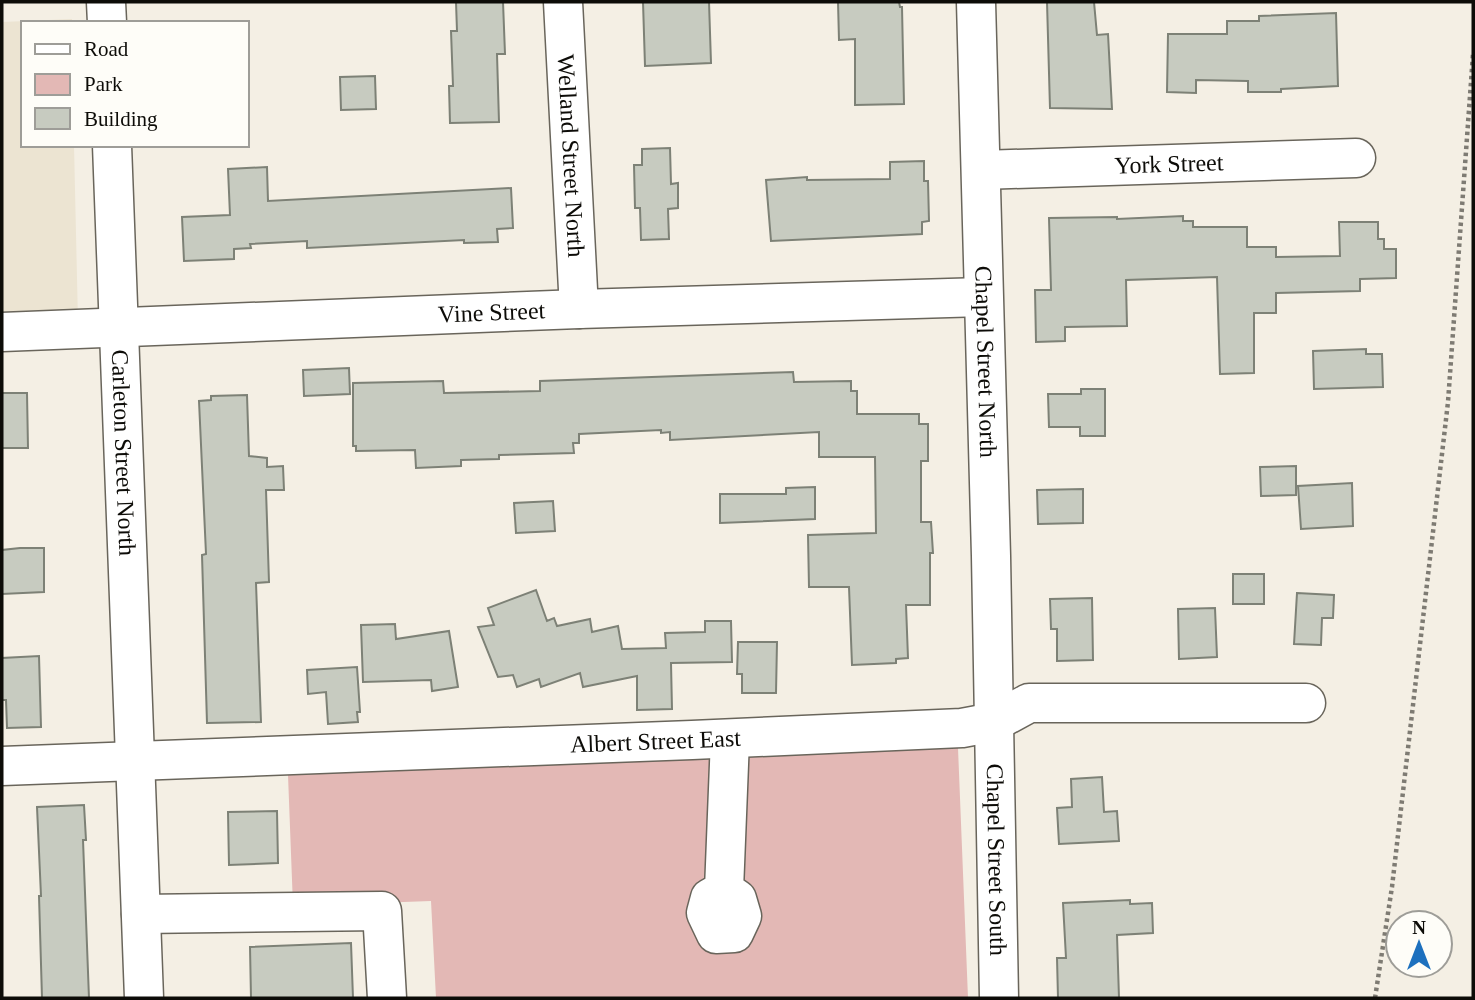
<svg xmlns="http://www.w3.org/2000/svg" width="1475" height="1000" font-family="Georgia,serif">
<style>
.built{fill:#ece4d2}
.green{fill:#e3b8b5}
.building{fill:#c7cbc0;stroke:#7d8176;stroke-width:2}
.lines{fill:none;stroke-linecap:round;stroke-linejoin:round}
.minor-casing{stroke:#69655b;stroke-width:41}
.path{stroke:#7e7b73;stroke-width:4.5;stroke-dasharray:3.5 3.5;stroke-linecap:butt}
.minor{stroke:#fff;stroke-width:38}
.labels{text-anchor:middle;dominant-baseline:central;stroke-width:5;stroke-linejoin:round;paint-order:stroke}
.street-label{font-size:24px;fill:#0d0c08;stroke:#fefdf8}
</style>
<rect width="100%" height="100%" fill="#f4efe4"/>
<path class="built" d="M72,19v4h-49v122h51l4,177h-76v-300z"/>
<path class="green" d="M958,748l10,250h-532l-5,-97 -138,5 -5,-131z"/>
<path class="building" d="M456,2h47l2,52h-8l2,68 -49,1 -1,-37h4l-2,-55h6z
M643,2h66l2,61 -66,3z
M838,2h61l1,5h2l2,97 -49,1v-66l-16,1z
M1047,2h47l3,33 11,-1 4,75 -62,-1z
M1336,13l2,73 -57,3v3h-33v-11l-52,-1v13l-29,-1 1,-58h59v-13h32v-5z
M375,76l1,33 -35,1 -1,-33z
M670,148l1,36 7,-1v25l-10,1 1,30 -28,1 -1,-32h-5l-1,-43h8v-16z
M924,161v20h4l1,40 -7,1v12l-151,7 -5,-61 41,-3v3l83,-1v-17z
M267,167l1,34 243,-13 2,40 -16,1 1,13 -34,1v-3l-157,8v-7l-57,3 1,4 -17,1v10l-50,2 -2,-44 48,-2 -2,-46z
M1183,216v5h10v6h54v20h29v10l64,-1 -1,-34h39v17h6v10h12v29l-36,1v12l-84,2v20h-22v60l-34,1 -3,-97 -91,3 1,46 -62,1v14l-29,1 -1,-52h16l-2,-72 68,-1v2z
M1366,349v5h16l1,33 -69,2 -1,-38z
M349,368l1,26 -46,2 -1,-26z
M793,372l1,10 57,-1v10h6v23h62v10h9v37h-7v61h10l2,31h-3v52h-24l2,53 -12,1v4l-44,2 -3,-78h-40l-1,-52 68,-2 -1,-76h-56v-25l-149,8v-8l-9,1v-3l-82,4v9h-6l1,10 -75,2v4l-38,1v6l-45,2 -1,-18 -59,1v-5h-3v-63l90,-2 1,12 96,-2v-10z
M1081,389h24v47h-25v-9h-31l-1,-33h33z
M2,393h25l1,55h-26z
M247,395l2,61 18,2v9l16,-1 1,24h-18l3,92 -13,1 5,139 -54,1 -5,-168 4,-1 -7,-153 12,-1v-4z
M1296,466v29l-35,1 -1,-29z
M1352,483l1,43 -52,3 -3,-43z
M815,487v32l-95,4v-29h66v-6z
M1083,489v34l-45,1 -1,-34z
M553,501l2,30 -39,2 -2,-30z
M20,548h24v44l-42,2v-44z
M1233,574h31v30h-31z
M536,590l11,31 7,-3 3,8 33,-7 2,13 26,-6 4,23 44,-1 -1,-15 40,-1v-11h26l1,41 -61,1 1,46 -35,1v-34l-54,11 -3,-14 -39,14 -2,-8 -22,8 -4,-12 -15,2 -20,-50 16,-2 -6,-17z
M1297,593l37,2 -1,23h-11l-1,27 -27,-1z
M1092,598l1,62 -36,1v-32h-6l-1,-30z
M1215,608l2,49 -38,2 -1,-50z
M395,624l1,15 53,-8 9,56 -26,4 -1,-11 -68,2 -2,-57z
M738,642h39l-1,51h-34v-19h-5z
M39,656l2,71 -34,1 -1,-28h-4v-42z
M357,667l3,45h-3l1,10 -30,2 -2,-32 -18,2 -1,-24z
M1102,777l2,35 13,-1 2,30 -60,3 -2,-36 15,-1 -1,-28z
M84,805l2,35h-3l6,158h-47l-3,-102h2l-4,-89z
M277,811l1,52 -49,2 -1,-53z
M1130,900v4l22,-1 1,30 -36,2 2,63h-61l-1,-40h9l-3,-55z
M351,943l2,55h-102l-1,-51z"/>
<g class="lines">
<g class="minor-casing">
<g id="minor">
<path d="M106,2l1,21"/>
<path id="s1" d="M563,2l16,307"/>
<path id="s2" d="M976,2l15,554 8,442"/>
<path id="s3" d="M112,145l32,853"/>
<path id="s4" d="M982,170l374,-12"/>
<path id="s5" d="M2,332l577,-23 404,-12"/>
<path id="s6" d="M2,766l690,-26 270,-12 32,-6 35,-19h277"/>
<path d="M724,890l-14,8 -4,15 10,21 18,-1 8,-17 -5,-17 -13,-9 6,-151"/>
<path d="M141,914l241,-3 5,87"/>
</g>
</g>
<path class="path" d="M1375,998l17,-111 56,-485 25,-348"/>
<use href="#minor" class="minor"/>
</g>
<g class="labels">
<g class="street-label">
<text stroke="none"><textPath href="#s1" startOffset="154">Welland Street North</textPath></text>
<text stroke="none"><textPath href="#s4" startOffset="187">York Street</textPath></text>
<text stroke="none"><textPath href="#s5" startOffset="490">Vine Street</textPath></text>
<text stroke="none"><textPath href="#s2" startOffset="360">Chapel Street North</textPath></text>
<text stroke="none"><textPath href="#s3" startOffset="308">Carleton Street North</textPath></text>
<text stroke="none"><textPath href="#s6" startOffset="654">Albert Street East</textPath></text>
<text stroke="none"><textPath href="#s2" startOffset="858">Chapel Street South</textPath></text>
</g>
</g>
<rect width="1475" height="1000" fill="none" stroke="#0d0c08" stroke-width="7"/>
<rect x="21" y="21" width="228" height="126" fill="#fefdf8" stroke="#9e9d98" stroke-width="2"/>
<rect x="35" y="44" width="35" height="10" fill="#ffffff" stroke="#9e9d98" stroke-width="2"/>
<text x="84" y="56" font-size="21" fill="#0d0c08">Road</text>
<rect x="35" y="74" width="35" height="21" fill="#e3b8b5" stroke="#9e9d98" stroke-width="2"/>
<text x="84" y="91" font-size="21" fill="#0d0c08">Park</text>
<rect x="35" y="108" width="35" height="21" fill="#c7cbc0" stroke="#9e9d98" stroke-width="2"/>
<text x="84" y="126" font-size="21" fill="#0d0c08">Building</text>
<g transform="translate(1419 944)"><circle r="33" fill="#fefdf8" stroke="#9e9d98" stroke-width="2"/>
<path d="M0-5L12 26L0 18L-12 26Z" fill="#1d70be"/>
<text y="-10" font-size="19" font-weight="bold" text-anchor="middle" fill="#0d0c08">N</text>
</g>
</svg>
